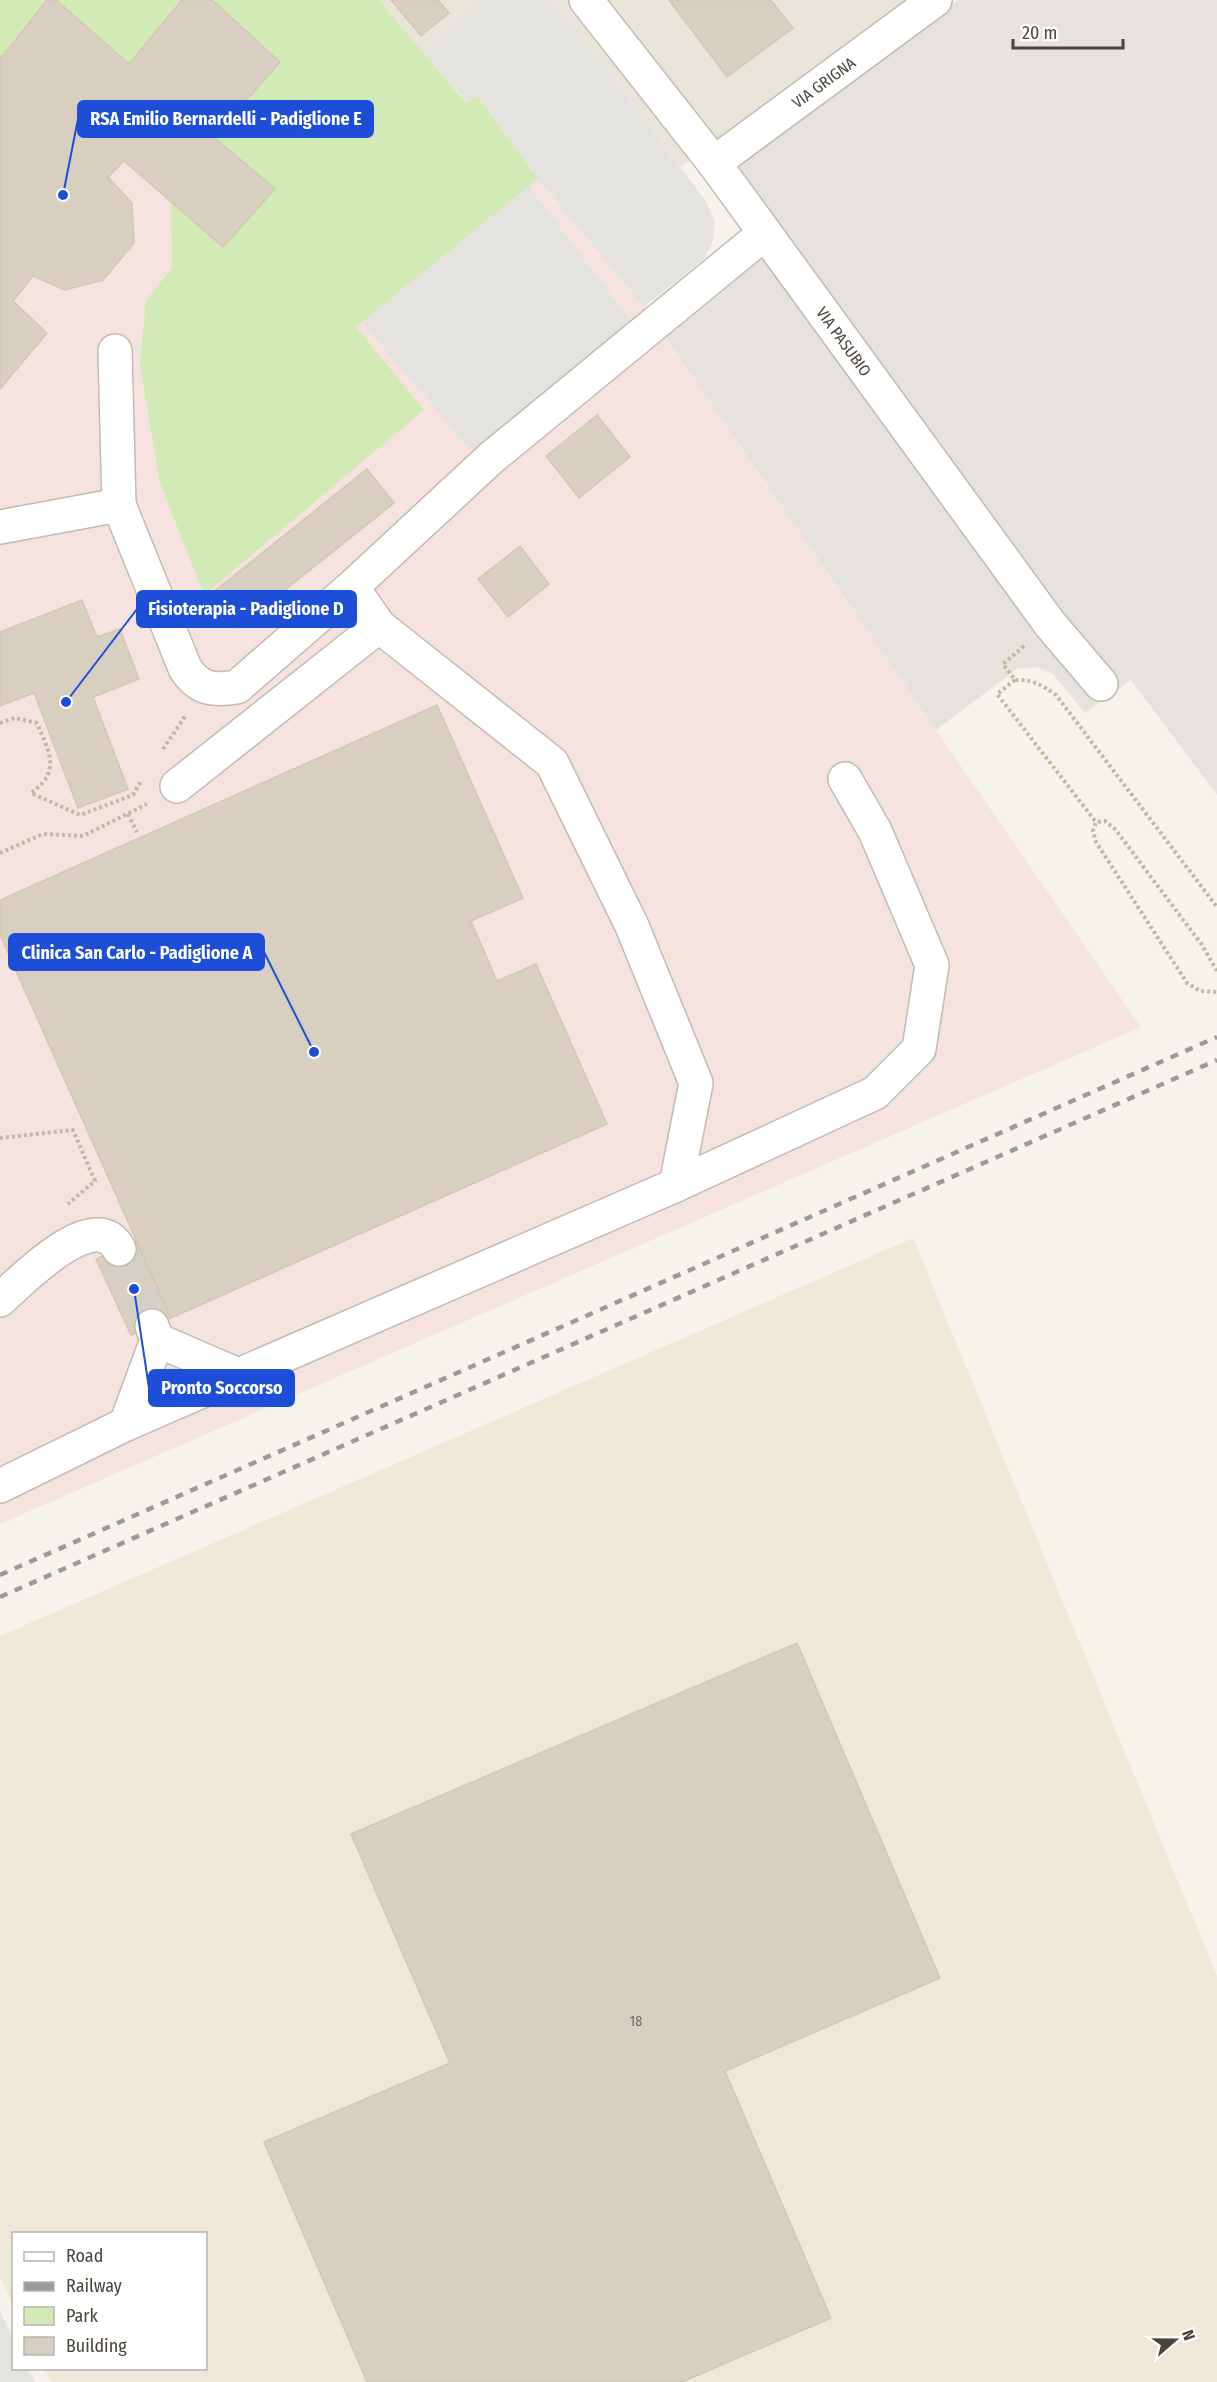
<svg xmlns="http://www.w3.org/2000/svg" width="1217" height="2382" font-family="'Fira Sans Condensed',sans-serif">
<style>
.residential{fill:#eae5da}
.industrial{fill:#e6e2dd}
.education{fill:#efe8d6}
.medical{fill:#f6e3e0}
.green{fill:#d2eab5}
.parking{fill:#e5e3e0}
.building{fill:#d8cfc1;stroke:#d3c7b4;stroke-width:1.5}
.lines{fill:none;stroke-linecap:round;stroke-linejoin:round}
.minor-tunnel{stroke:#d4d0c8;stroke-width:33;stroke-dasharray:33 16;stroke-linecap:butt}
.minor-casing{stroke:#c2bbae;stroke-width:36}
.path{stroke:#c4b79f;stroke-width:4;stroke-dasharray:3 3;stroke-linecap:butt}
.minor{stroke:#fff;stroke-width:33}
.rail{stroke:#9a9a9a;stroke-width:4.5;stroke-dasharray:8 8;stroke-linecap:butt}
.labels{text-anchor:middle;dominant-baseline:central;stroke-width:5;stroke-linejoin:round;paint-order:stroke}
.number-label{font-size:14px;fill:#6e675b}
.street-label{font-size:16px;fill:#4b4439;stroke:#fff}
.leader{fill:none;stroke:#1d4ed8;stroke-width:2}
.callout-dot{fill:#1d4ed8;stroke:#fff;stroke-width:2}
.callout{fill:#1d4ed8;stroke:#1d4ed8;stroke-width:2}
.callout-label{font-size:18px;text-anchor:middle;font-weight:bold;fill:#fff}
</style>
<rect width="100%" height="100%" fill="#f6f3ec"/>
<path class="residential" d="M379,0h102l-58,52z
M550,0h361l-230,167 -75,-99z"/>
<path class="industrial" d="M958,0h259v795l-86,-115 -46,33 -32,-39 -16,-7 -20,2 -81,61 -275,-399 113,-91 -50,-72z"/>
<path class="education" d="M913,1238l304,738v406h-1165l-7,-13 161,-1v-134h-192l-1,71 -13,-27v-642z"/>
<path class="medical" d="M0,0h379l87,103 11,-8 61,84 106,128 497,720 -1141,497z"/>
<path class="green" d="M0,0h47l-44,56h-3z
M56,0h126l-53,64z
M212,0h167l87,103 11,-8 61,84 -182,148 68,83 -220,185 -44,-112 -20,-118 6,-65 26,-32 -1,-67 52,46 52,-58 -61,-52 66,-75z"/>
<path class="parking" d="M481,0h69l56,68 99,132 10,22 -2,18 -8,18 -61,49 -106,-128 -60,-83 -11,7 -44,-51z
M529,186l103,137 -161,128 -109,-129z
M0,2311l13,28 1,29 14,1 7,13h-35z"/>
<path class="building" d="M47,0h9l73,64 53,-64h30l68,62 -66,75 61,52 -52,58 -99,-86 -16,16 24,26 2,40 -31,37 -38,10 -32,-14 -20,25 34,32 -47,56v-333h3z
M391,0h47l11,13 -28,23z
M669,0h102l22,28 -66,49z
M597,415l33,42 -51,41 -33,-42z
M367,469l27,34 -157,125 -26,-34z
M520,546l29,38 -41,33 -30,-38z
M82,600l15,37 23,-8 19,50 -46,18 35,92 -50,19 -44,-115 -34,13v-74z
M437,705l86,193 -52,23 26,60 39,-17 71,160 -436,194 -171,-383v-35z
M136,1241l35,77 -40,17 -35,-76z
M797,1643l143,335 -215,93 106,247 -149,64h-315l-103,-240 186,-79 -99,-229z"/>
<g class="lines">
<path class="minor-tunnel" d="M119,1249l33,77"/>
<g class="minor-casing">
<g id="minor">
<path id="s1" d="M586,0l128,163 336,461 51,60"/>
<path id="s2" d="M714,163l221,-163"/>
<path d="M115,351l4,154"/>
<path d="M0,527l119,-22 66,163c13,21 28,23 52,19l115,-100 139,-129 274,-225"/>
<path d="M177,786l202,-160"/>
<path d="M676,1185l199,-92 44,-44 13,-84 -57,-134 -30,-52"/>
<path d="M0,1300c21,-19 95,-96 119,-51"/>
<path d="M157,1340l81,35"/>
<path d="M126,1424l31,-84 -5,-14"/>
<path d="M0,1486l126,-62 550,-239 20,-102 -64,-157 -80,-163 -173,-137 -27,-39"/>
</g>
</g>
<path class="path" d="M1024,646l-21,18 12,16c17,-1 27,5 41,15l161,212
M1015,680l-18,14 99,128
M0,723l15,-5 22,5c12,29 25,48 -6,70l49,22 53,-20 8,-14
M163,749l23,-34
M128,814l9,18
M0,853l43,-19 40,2 64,-32
M1217,971l-15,-26 -87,-116 -10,-8 -9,1 -3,9 3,11 91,141 13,8 17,1
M0,1138l73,-8 22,51 -27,23"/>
<use href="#minor" class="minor"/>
<path class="rail" d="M0,1575l1217,-538
M0,1597l1217,-537"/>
</g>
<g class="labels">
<g class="number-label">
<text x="636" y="2021">18</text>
</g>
<g class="street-label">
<text stroke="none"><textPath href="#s2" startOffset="136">VIA GRIGNA</textPath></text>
<text stroke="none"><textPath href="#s1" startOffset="428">VIA PASUBIO</textPath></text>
</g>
</g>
<path class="leader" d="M63 195L78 119M66 702L137 609M314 1052L264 952M134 1289L149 1388"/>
<g class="callout-dot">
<circle cx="63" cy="195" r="6"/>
<circle cx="66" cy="702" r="6"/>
<circle cx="314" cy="1052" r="6"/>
<circle cx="134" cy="1289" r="6"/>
</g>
<g class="callout">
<rect x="78" y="101" width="295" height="36" rx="6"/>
<rect x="137" y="591" width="219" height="36" rx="6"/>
<rect x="9" y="934" width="255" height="36" rx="6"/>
<rect x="149" y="1370" width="145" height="36" rx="6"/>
</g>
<g class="callout-label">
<text x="226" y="125">RSA Emilio Bernardelli - Padiglione E</text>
<text x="246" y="615">Fisioterapia - Padiglione D</text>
<text x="137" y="959">Clinica San Carlo - Padiglione A</text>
<text x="222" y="1394">Pronto Soccorso</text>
</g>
<rect x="12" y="2232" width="195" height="138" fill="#ffffff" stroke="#b7b4b0" stroke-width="1.5"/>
<rect x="24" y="2252" width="30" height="9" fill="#ffffff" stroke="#b7b4b0" stroke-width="1.5"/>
<text x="66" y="2262" font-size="18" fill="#4b4439">Road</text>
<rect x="24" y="2282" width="30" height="9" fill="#9a9a9a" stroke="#b7b4b0" stroke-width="1.5"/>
<text x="66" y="2292" font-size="18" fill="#4b4439">Railway</text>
<rect x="24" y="2307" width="30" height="18" fill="#d2eab5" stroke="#b7b4b0" stroke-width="1.5"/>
<text x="66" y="2322" font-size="18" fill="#4b4439">Park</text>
<rect x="24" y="2337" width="30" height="18" fill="#d8cfc1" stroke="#b7b4b0" stroke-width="1.5"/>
<text x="66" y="2352" font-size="18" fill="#4b4439">Building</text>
<g transform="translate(1175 2340) rotate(70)" stroke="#ffffff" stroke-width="4.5" paint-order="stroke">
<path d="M0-4.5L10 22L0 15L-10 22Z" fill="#4b4439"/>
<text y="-9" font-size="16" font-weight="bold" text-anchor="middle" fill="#4b4439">N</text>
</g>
<path d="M1013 39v9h110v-9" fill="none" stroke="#4b4439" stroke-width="3"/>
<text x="1022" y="39" font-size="18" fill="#4b4439" stroke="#ffffff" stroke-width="4.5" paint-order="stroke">20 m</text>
</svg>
